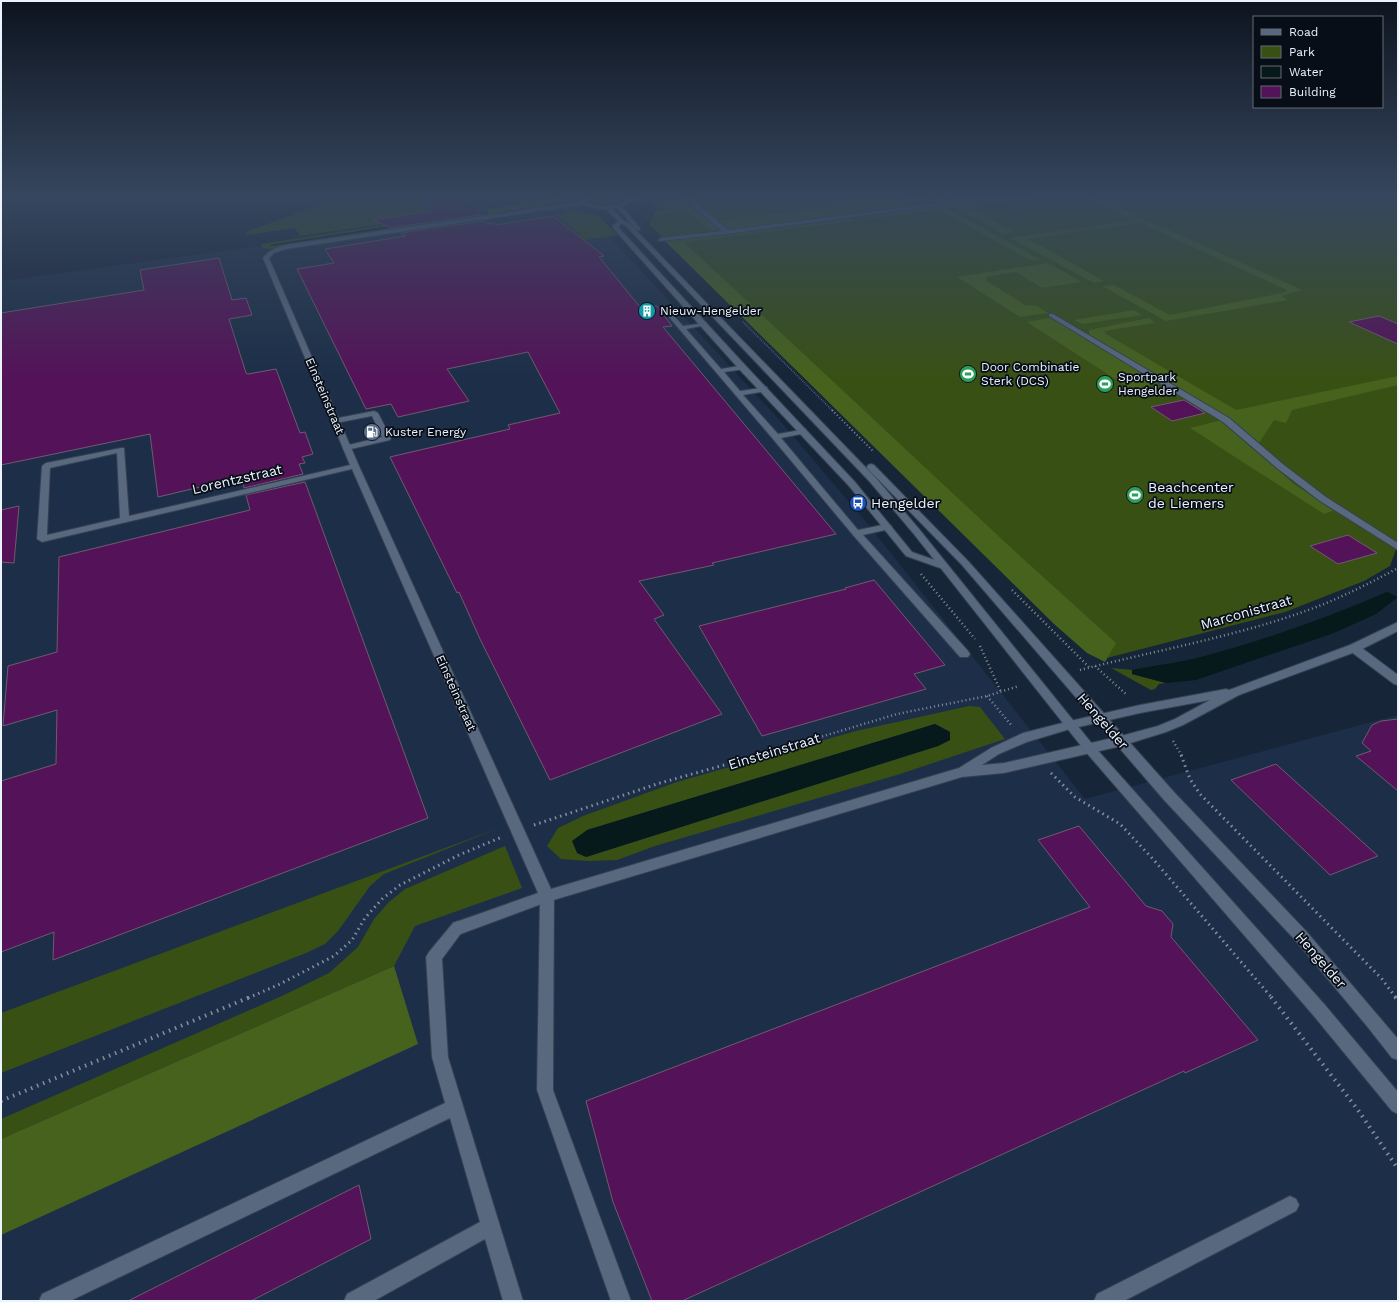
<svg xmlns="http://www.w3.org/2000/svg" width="1399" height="1302" font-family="'Work Sans',sans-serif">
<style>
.built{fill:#1d2f48}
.green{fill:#395015;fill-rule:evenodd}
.forest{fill:#46621c}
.water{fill:#06191b}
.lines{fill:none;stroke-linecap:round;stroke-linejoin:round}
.stream{fill:#06191b;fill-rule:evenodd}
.building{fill:#541358;stroke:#6f5a6f}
.service-casing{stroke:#364050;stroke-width:2}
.minor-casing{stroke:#364050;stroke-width:2}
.secondary-casing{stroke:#364050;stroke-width:2}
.path-far4{stroke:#848f9e;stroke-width:1.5;stroke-dasharray:0.5 1.5;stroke-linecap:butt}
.path-far3{stroke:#848f9e;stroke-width:2;stroke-dasharray:1 2.5;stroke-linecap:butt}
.path-far2{stroke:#848f9e;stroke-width:2.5;stroke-dasharray:1 3;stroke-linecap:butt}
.path-far1{stroke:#848f9e;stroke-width:3;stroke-dasharray:1.5 4;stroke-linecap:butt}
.path{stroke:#848f9e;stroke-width:4;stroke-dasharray:1.5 5;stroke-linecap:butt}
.service{fill:#58687e;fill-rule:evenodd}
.minor{fill:#58687e;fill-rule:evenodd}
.secondary{fill:#58687e;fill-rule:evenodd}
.labels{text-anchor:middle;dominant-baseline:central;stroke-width:3.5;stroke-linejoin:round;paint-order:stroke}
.far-poi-label{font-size:12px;fill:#ebf3fe;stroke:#080e17;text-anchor:start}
.far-street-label{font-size:12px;fill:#ebf3fe;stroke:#080e17}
.street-label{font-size:14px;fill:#ebf3fe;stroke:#080e17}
.poi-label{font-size:14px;fill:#ebf3fe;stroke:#080e17;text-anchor:start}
</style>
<rect width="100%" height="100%" fill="#172538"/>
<path class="built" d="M399,194h171l205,221 92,108 218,276 313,-84v586h-1397v-1020l268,-36 129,-22z"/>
<path class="green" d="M378,194h39l11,23 -128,19 -5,-8 -48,7 -1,-3 88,-32z
M483,194h70l5,5 -38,5 -3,-6 -29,4z
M645,194h753v350l-8,22 -26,15 -79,31 -182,47 -14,-7 -440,-428 8,-17z
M604,196h10l7,4c-7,7 -22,7 -30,1l5,-4z
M557,208h10l32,8 18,19 -39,6 -4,-4 7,-2 -25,-20 12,-3 -4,-3 -9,1z
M415,220l3,4 -5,2 -142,23 -8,-1 -2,-4z
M1111,668l21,2v4l34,9 -7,1 -4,5 -4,1z
M969,706l11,1 25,32 -108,36 -242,71 -38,14 -28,1 -28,-2 -14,-13 11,-18 25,-12 94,-34 179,-51zM935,724l15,8v8l-12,6 -352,111 1,-27z
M499,828l-115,46 -14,12 -32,45 -13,13 -19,9 -305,120v-60z
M505,846l17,42 -107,38 -21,40 -393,173v-20l283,-124 45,-22 29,-26 16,-28 15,-17 16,-13z"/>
<path class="forest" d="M553,194h15l-6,5v3l-7,1 -66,11 -2,-5 70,-10z
M894,194h21l18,10 -17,2z
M927,194c10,0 16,5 22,5 20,-1 39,-5 60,-5l-67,8z
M1031,194h34l-98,13 47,25 -11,2 -53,-29z
M1076,194h13l213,96 -21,6 7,4 -122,21 -64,-35 12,-1 56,30 102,-20 13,-3 2,-2 -147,-67 -111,16 75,42 -10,2 -84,-45 123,-18z
M897,199l12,8 -197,25 -24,-21 -30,4 -4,-4 11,-1 -4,-5h38l20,16z
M940,206l5,1 96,53h-11l-91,-50 -74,9 -4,-3z
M851,217l3,4 -159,20 -10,2 322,301 109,99 -11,19 -18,-9 -33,-29 -389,-383z
M1048,263l34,19 -40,6 -26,-16 -30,5 1,4 38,24 12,1 11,7 -28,4 -63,-40z
M1134,310l8,5 -60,9 -8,-4z
M1049,318l9,3 102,62 -28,7 -105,-68z
M1149,318l6,5 -51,8 2,3 130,76 162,-34v9l-106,25 -6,13 -12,-3 -15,23 -31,-24 -139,-83v-6z
M1222,420l73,65 40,25 -11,4 -134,-86z
M394,966l24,78 -417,191v-96z"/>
<path class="water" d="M1387,592l11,5 -22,17 -42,19 -138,47 -30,3 -34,-9v-4c23,-5 46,-7 69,-13 63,-17 126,-39 186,-65z
M935,724l15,8v8l-12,6 -352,111 -9,-4 -5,-12 15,-11z"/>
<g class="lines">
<path class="stream" d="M396,225l1,2 -126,19 -2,-1z"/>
</g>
<path class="building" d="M435,194h32l13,21 -90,13 -16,-8 56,-9 -6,-13 12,-2z
M553,216l51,40 -5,1 41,50 17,-1 15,20 -9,1 173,207 -124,29 2,2 -75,16 25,34 -10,4 68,95 -172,66 -70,-141 -21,-47 -2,1 -67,-136 120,-28 -2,-4 52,-12 -32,-61 -81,17 22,32 -71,16 -7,-13 -25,5 -69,-140 37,-6 -9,-14 81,-13 -6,-3 84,-12 2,3 8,-1 2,2z
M219,258l13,42 14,-2 6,17 -23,4 17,54 2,1 28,-5 24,64 5,-1 8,22 -11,3 3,6 -6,1 4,10 -59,14 -2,-11 -84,20 -8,-63 -149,31v-152l143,-23 -4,-20z
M1379,316l19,8v20l-49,-22z
M1184,400l21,13 -33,8 -21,-14z
M305,482l123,336 -375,142 1,-28 -53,20v-171l55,-17 1,-54 -54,16 5,-60 49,-14 2,-95 191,-47 -4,-15z
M19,506l-5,57 -13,-1v-52z
M1348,535l29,18 -39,11 -28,-18z
M874,580l71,85 -31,9 12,15 -164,47 -63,-110 147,-37 -1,-1z
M1398,719v72l-42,-35 15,-5 -9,-8 10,-18 9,-4z
M1276,764l102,92 -48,19 -99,-95z
M1079,826l67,80 16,5 11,13 -2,13 87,103 -73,33 -1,-2 -502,230h-30l-39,-99 -27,-101 504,-194 -52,-67z
M359,1185l12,54 -120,62h-123z"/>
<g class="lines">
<g class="service-casing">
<path id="service" d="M653,194h10l-34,7 -2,-1z
M677,194l11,2 40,34 281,-36h14l-296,40 -68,7 -1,-1 3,-2 61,-7 -38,-33z
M1049,314h4l176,104 55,47 42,32 72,46v7l-78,-49 -42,-32 -55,-47 -174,-106z
M669,315h4l10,11 23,-3v2l-20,4 35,40 24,-4v4l-21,3 16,19 27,-4v4l-24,4 35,39 28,-5v4l-25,5 77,92 29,-6 3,1 2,2 -2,2 -27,6 105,116 2,3 -2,3h-8l-107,-122 -80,-96 -104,-122z
M374,411l4,2 13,25 -1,2 -43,10h-3l-1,-2 1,-2 38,-9 -10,-21 -36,7 -4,-2 1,-2z
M1354,644l4,1 40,30v10l-4,-1 -44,-33 -1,-3 1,-3z
M547,890l5,2 2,4 -1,194 78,211h-20l-74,-211 3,-194 2,-4z
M458,921l5,2 2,5 -23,31 6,98 75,244h-20l-18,-62 -111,62h-30l3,-7 133,-72 -30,-104 -380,183h-31l3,-7 403,-191 -13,-46 -6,-100 3,-5 24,-29z
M1290,1196l6,3 3,6 -3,6 -172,90h-30l3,-7z"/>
</g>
<g class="minor-casing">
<path id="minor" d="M584,201l3,2 -1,1 -300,45 -12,4 -5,5 90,208 192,423 408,-121 32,-20 32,-15 47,-12 70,-16 86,-16 3,1 121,-45 48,-23v9l-40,20 -119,44 -56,30 -17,7 -45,14 -117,27 -42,4 -415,125 -89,33 -5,-2 -2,-5 2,-5 85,-30 -186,-424 -310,73 -5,-3 5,-73 4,-3 75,-15h3l5,68 221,-51 -87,-207c6,-8 13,-10 22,-13zM117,453l3,65 -73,17 3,-67zM1210,700l-35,19 -17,7 -37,10 -117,27 -22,2 17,-11 28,-12 43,-13 70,-16z
M619,220l5,1 -6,6 127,138 110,117 57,70 34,12 2,2 -2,2h-6l-34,-12 -57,-70 -110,-117 -126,-141v-2z"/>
</g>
<g class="secondary-casing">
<path id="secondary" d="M593,194h7l-12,5 -2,3c13,6 28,6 40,-1l-10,-7h6l8,3 1,5 -9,5 18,21v2h-4l-18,-22 -6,1 11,11 7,4 246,254 43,51 174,216 232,260 73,87v22l-6,-3 -79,-96 -228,-264 -172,-218 -43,-51 -244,-256 -7,-4 -12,-12 -12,-2 -13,-4 -2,-3 4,-4z
M871,464l3,1 94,96 206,231 132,139 92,108v21l-6,-2 -26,-33 -70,-84 -132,-141 -202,-235 -94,-96 -1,-2 1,-2z"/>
</g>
<path class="path-far4" d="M646,218l7,-11
M743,322l90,89"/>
<path class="path-far3" d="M832,410l42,42"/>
<path class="path-far2" d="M921,574l54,65
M1012,590l77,77
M980,646l21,46
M1095,666l32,29
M1080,670c81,-21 166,-35 244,-66 26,-11 50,-23 74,-36
M987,696l25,30
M1173,741l9,15
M757,756l140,-42 90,-18 32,-10"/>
<path class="path-far1" d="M1181,755l9,24 10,15 182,185 14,19
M1051,773l24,24 45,27 33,35 119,139
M534,825l126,-42 100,-28
M248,998l30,-13 56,-29 18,-16 13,-22 17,-19 18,-14 59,-30 43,-18"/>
<path class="path" d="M1271,997l87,113 40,59
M1395,997l3,3
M1,1101l249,-104"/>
<use href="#service" class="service"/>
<use href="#minor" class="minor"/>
<use href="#secondary" class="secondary"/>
</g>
<linearGradient id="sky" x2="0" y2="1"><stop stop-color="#0d141f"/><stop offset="0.52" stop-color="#36465e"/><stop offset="1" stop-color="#36465e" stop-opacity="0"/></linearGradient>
<rect width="1399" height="376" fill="url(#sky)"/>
<defs>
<g id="building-disc" transform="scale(0.9)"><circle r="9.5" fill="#0f9aa8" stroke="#080e17"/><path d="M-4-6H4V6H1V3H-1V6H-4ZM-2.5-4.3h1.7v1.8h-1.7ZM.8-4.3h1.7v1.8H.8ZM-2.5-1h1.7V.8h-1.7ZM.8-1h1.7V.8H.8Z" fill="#fff"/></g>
<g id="stadium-disc" transform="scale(0.9)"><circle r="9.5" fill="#2e9e5b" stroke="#080e17"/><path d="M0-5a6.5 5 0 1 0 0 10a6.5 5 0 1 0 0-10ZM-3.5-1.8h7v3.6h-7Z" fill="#fff"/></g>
<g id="fuel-disc" transform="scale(0.9)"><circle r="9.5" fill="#5c6f8a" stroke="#080e17"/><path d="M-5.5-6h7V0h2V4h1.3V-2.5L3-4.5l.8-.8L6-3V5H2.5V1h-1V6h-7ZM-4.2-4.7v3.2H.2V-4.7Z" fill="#fff"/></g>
<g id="bus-disc" transform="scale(0.9)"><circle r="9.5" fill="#1a4fb4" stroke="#080e17"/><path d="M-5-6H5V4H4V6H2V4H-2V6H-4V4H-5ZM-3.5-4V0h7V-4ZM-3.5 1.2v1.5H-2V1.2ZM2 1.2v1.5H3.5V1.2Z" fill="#fff"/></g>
</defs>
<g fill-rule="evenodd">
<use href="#building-disc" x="647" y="311"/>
<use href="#stadium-disc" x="968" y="374"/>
<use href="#stadium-disc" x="1105" y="384"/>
<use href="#fuel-disc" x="372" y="432"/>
<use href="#stadium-disc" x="1135" y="495"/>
<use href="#bus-disc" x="858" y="503"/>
</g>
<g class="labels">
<g class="far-poi-label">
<text x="660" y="311">Nieuw-Hengelder</text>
<text x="981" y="367">Door Combinatie<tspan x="981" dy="14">Sterk (DCS)</tspan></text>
<text x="1118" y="377">Sportpark<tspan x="1118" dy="14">Hengelder</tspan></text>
<text x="385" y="432">Kuster Energy</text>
</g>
<g class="far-street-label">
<text transform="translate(325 396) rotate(67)">Einsteinstraat</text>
<text transform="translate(456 693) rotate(66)">Einsteinstraat</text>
</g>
<g class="street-label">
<text transform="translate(237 479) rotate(-13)">Lorentzstraat</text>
<text transform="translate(1246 612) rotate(-16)">Marconistraat</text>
<text transform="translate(1103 721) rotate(49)">Hengelder</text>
<text transform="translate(774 751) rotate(-17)">Einsteinstraat</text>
<text transform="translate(1321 960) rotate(49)">Hengelder</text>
</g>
<g class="poi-label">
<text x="1148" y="487">Beachcenter<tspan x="1148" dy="16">de Liemers</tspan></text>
<text x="871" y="503">Hengelder</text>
</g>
</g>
<rect width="1399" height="1302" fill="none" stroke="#ebf3fe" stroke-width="4"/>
<rect x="1253" y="16" width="130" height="92" fill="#080e17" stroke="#636a73"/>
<rect x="1261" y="29" width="20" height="6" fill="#58687e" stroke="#636a73"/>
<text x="1289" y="36" font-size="12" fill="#ebf3fe">Road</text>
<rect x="1261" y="46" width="20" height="12" fill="#395015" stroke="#636a73"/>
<text x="1289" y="56" font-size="12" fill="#ebf3fe">Park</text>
<rect x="1261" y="66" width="20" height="12" fill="#06191b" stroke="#636a73"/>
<text x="1289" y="76" font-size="12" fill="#ebf3fe">Water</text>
<rect x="1261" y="86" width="20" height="12" fill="#541358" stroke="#636a73"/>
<text x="1289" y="96" font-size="12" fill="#ebf3fe">Building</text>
</svg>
